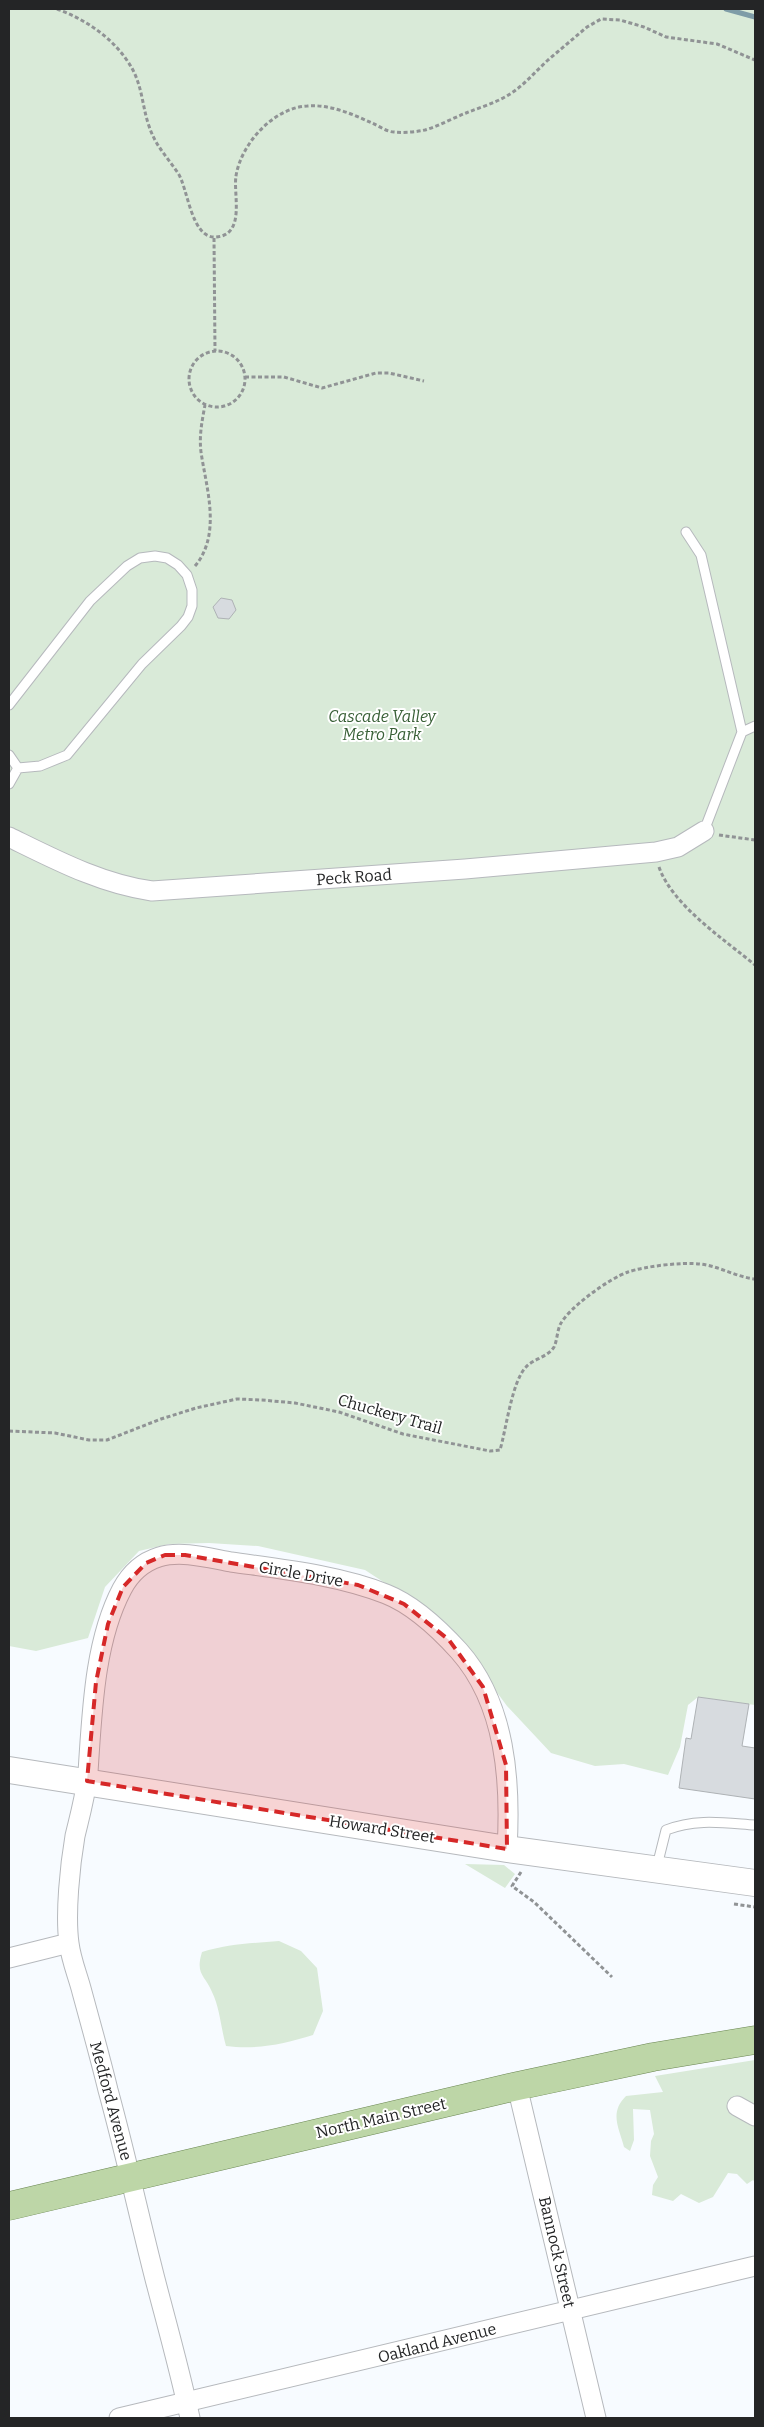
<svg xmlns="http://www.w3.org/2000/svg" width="764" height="2427" font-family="Bitter,serif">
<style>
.green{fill:#d9ead8}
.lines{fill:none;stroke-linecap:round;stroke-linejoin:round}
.stream{stroke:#7e9ca7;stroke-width:5}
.building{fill:#d7dbdf;stroke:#aeb2b5}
.service-casing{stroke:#b6b9bd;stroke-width:11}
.minor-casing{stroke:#b6b9bd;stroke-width:21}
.secondary-casing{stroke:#b6b9bd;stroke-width:28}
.primary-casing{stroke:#6b8654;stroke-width:29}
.path{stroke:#909395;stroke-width:3;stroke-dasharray:4 2.5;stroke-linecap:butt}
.service{stroke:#fff;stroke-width:9}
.minor{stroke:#fff;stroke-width:19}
.secondary{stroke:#fff;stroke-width:26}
.primary{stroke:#bdd6a7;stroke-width:28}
.marked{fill:#d62828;fill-opacity:0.2;stroke:#d62828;stroke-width:4;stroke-dasharray:10 6;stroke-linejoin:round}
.labels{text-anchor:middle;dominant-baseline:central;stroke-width:4;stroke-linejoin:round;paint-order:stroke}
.park-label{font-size:16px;font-style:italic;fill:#396037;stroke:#fff}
.street-label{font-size:16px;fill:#242526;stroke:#fff}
</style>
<rect width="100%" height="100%" fill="#f7fbff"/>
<path class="green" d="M9,9h746v1696l-57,-8 -10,8 -8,42 -12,28 -44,-11 -29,2 -44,-13 -44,-47 -62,-84 -80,-52 -107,-24 -49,-3 -40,1 -30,7 -34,36 -17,51 -52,13 -27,-5z
M465,1864l39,1 11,9 -10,14z
M279,1941l22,10 16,17 6,43 -10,24c-29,9 -56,15 -87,11 -5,-17 -6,-38 -14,-54 -7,-17 -17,-17 -10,-40 25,-8 51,-9 77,-11z
M755,2060v122l-2,-2 -6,4 -10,-10 -9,-1 -15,24 -14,6 -18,-9 -8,7 -21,-6 1,-10 5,-8 -8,-21 1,-15 3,-7 -4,-24 -17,-1 1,31 -4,11 -6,-4c-5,-20 -15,-34 2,-51l37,-4 -8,-16z"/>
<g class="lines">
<path class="stream" d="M726,9l29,8"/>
</g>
<path class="building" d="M221,598l11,2 4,10 -7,9 -11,-1 -5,-11z
M698,1697l51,7 -7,42 13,2v51l-76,-11 7,-50 5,1z"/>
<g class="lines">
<g class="service-casing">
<path id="service" d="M686,532l15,23 41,177 -38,99
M9,705l81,-104 37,-35 13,-8 15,-2 12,2 11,7 9,10 5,15v16l-4,11 -7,9 -39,38 -75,91 -27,11 -22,2
M742,732l13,-6
M9,755l9,13
M9,784l9,-16
M657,1866l9,-36c30,-12 59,-7 89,-5"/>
</g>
<g class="minor-casing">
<path id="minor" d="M9,837c45,22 92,47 143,54l313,-22 191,-17 22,-5 26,-16
M9,1958l60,-15
M517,2086l79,332
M737,2106l18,10
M119,2418l636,-152
M190,2418c-10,-47 -23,-93 -35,-139 -16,-63 -30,-127 -47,-189 -8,-33 -17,-65 -26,-98 -4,-16 -11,-32 -13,-49 -4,-29 1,-78 6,-107 5,-21 11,-42 13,-64 4,-58 6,-130 34,-183 8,-15 21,-27 37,-32 22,-7 50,1 72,5 49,7 108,13 155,32 28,11 53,35 73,57 47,53 52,131 48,198"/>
</g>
<g class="secondary-casing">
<path id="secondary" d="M9,1770l498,79 248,34"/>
</g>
<g class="primary-casing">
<path id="primary" d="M9,2206l508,-120 136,-29 102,-17"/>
</g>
<path class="path" d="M57,9c27,10 52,26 69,50 17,23 15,44 23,67 6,19 18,31 29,47 10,15 13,66 38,64 30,-2 17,-43 20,-61 5,-32 37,-68 71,-70 23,-2 45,8 65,17 7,3 15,9 22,9 10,1 21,0 31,-2 14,-4 28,-12 41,-17 15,-6 33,-11 47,-21 13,-9 23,-21 35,-32 13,-11 26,-22 39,-33l14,-8 19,1 24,7 22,10 51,7 38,16
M214,238l1,113
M189 379a28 28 0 1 1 56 0a28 28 0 1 1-56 0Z
M245,377h39l38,11 54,-15h13l35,8
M195,566c27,-32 11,-79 6,-114 -2,-16 1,-31 4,-47
M719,835l36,5
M659,867c13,38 66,73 96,98
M9,1431l46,2 34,7h18l54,-21 35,-11 41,-9 25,1 33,3 44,9 64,22 87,17 10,-1c6,-20 12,-69 26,-83 7,-8 22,-10 28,-20 3,-6 3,-15 6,-22 8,-17 50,-47 68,-53 18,-6 54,-10 72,-8 19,2 36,13 55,15
M521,1872l-9,14 22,16 78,75
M734,1904l21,3"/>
<use href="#service" class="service"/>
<use href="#minor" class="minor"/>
<use href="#secondary" class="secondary"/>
<use href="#primary" class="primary"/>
</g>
<path class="marked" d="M165,1555h20l173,30 46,19 45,36 34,47 23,78 1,84 -420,-68 9,-99 12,-58 15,-37 23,-24z"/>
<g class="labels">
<g class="park-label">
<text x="382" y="716">Cascade Valley<tspan x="382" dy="18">Metro Park</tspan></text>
</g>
<g class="street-label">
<text transform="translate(354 877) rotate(-4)">Peck Road</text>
<text transform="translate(390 1414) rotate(16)">Chuckery Trail</text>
<text transform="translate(301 1574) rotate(10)">Circle Drive</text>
<text transform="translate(382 1829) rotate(9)">Howard Street</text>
<text transform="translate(111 2101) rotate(75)">Medford Avenue</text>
<text transform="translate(381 2118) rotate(-13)">North Main Street</text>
<text transform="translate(557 2252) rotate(77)">Bannock Street</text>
<text transform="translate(437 2343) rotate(-14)">Oakland Avenue</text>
</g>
</g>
<rect width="764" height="2427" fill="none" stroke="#242526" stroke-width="20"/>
</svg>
